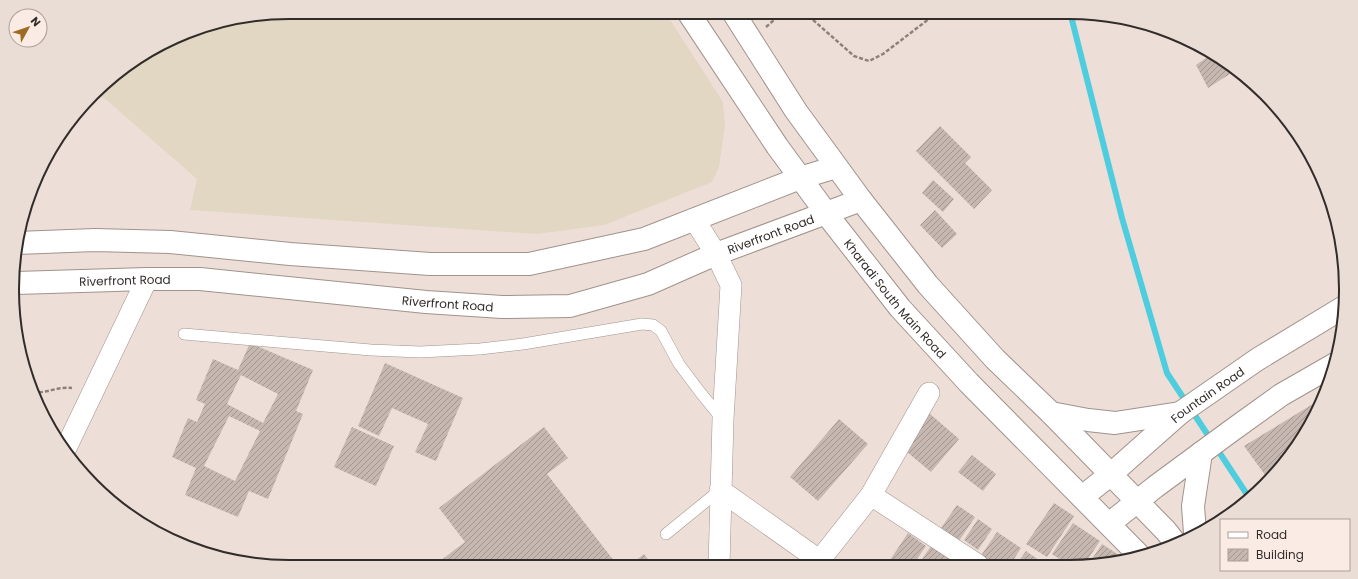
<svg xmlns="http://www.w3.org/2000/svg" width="1358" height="579" font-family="Poppins,sans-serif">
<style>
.education{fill:#e2d7c2}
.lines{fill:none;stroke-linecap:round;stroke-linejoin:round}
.stream{stroke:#4dcdde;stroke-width:6}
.building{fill:url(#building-hatch);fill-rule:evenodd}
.lane-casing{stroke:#a0938c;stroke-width:12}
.street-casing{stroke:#a0938c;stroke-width:22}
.secondary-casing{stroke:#a0938c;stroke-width:24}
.path{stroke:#8c827d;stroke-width:2.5;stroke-dasharray:4 2;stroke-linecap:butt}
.lane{stroke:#fff;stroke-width:11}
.street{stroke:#fff;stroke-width:21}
.secondary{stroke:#fff;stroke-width:22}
.labels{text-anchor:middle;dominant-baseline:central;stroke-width:3;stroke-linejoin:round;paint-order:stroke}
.street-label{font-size:12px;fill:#322c2a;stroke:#faece4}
.rim{fill:none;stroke:#322c2a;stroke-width:2}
</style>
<defs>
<pattern id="building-hatch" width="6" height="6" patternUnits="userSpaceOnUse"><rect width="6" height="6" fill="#c6b8b1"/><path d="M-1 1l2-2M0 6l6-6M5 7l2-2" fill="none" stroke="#a19690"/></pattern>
</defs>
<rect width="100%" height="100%" fill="#eddfd7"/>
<path class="education" d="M289,12h376l58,90 2,23 -6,42 -7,15 -108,43 -67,9 -347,-24 7,-31 -94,-82 -3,2 -6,-3 13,-15 44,-32 49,-22z"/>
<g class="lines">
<path class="stream" d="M1070,12l52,206 45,155 83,126"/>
</g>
<path class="building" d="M1213,53l23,17 -28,18 -12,-23z
M940,126l31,31 -6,6 27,27 -18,19 -58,-58z
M933,180l21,19 -11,13 -21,-19z
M935,210l22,24 -15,14 -22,-23z
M250,343l63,27 -17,41 7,3 -35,85 -19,-8 -11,26 -53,-22 11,-27 -24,-11 16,-39 9,4 8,-18 -9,-4 17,-41 25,11zM241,375l37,19 -15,29 -36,-19zM229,416l31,15 -25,50 -31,-15z
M385,363l78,35 -27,63 -21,-9 13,-28 -36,-16 -13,28 -21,-10z
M1321,399l-22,45 -31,35 -24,-33z
M929,413l30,26 -28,33 -30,-25z
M839,419l29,25 -50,57 -28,-24z
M352,427l42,19 -18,40 -42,-19z
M544,427l24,31 -21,16 71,92 -186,1 33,-25 -26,-34z
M972,455l24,19 -13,17 -25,-19z
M1054,503l20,13 -27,41 -21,-13z
M957,505l18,12 -16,24 -18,-13z
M978,519l14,10 -14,21 -14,-10z
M1073,523l27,18 -16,24h-16l-16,-11z
M997,532l24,16 -11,17h-19l-11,-8z
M908,533l18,13 -13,19h-21l-4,-2z
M1102,544l23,15 -20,6h-17z
M931,546l20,14 -3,5h-30z
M1026,551l20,14h-30z
M644,554l9,12h-24z"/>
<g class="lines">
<g class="lane-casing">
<path id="lane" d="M184,334l187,16 49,2 60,-3 43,-5 119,-20 11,1 8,6 18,33 21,28 22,27
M666,534l54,-44"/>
</g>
<g class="street-casing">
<path id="street" d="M694,219l22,35 15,31 -8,134 -4,147
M66,448l81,-169
M720,490l106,75
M871,495l107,70
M819,561l52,-66 58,-102"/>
</g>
<g class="secondary-casing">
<g id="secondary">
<path id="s1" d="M688,12l89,134 55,75 68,87 69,75 170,172"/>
<path d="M733,12l63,99 65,89 67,85 67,74 56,54 115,118 11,14"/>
<path d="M17,243l78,-3 75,2 120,12 140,10h99l115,-25 156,-61 36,-11"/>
<path id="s2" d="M16,283l131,-4h53l226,23 76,5 68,-1 78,-22 68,-30 145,-54"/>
<path d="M1051,413l37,7 27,3 65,-10"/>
<path id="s3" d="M1082,497l28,-22 70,-62 78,-54 86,-52"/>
<path d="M1109,524l46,-37 76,-56 50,-36 54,-31"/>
<path d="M1195,533l-2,-27 8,-53"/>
</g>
</g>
<path class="path" d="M804,12l50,44 15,5 14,-7 55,-42
M766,27l17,-15
M33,392c13,2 25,-6 39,-4"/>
<use href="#lane" class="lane"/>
<use href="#street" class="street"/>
<use href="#secondary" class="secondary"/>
</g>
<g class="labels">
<g class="street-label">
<text stroke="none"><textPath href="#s2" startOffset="769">Riverfront Road</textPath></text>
<text stroke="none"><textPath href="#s2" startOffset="109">Riverfront Road</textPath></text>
<text stroke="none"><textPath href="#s1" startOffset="354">Kharadi South Main Road</textPath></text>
<text stroke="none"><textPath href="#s2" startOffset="433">Riverfront Road</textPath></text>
<text stroke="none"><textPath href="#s3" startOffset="162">Fountain Road</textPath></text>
</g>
</g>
<path d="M0 0H1358V579H0ZM289 19H1069A270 270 0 0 1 1339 289V290A270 270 0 0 1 1069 560H289A270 270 0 0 1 19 290V289A270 270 0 0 1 289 19Z" fill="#eaddd5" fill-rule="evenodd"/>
<path class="rim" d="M289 19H1069A270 270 0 0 1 1339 289V290A270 270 0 0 1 1069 560H289A270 270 0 0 1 19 290V289A270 270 0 0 1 289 19Z"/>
<rect x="1220" y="519" width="130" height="52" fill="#faece4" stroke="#aa9f9a"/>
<rect x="1228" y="532" width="20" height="6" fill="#ffffff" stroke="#aa9f9a"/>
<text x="1256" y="539" font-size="12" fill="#322c2a">Road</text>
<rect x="1228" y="549" width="20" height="12" fill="url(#building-hatch)" stroke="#aa9f9a"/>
<text x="1256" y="559" font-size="12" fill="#322c2a">Building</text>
<g transform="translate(28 28) rotate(50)"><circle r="19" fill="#faece4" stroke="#aa9f9a"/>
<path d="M0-3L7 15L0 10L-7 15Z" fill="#9f6a23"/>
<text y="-6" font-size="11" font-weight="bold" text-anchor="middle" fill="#322c2a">N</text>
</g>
</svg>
